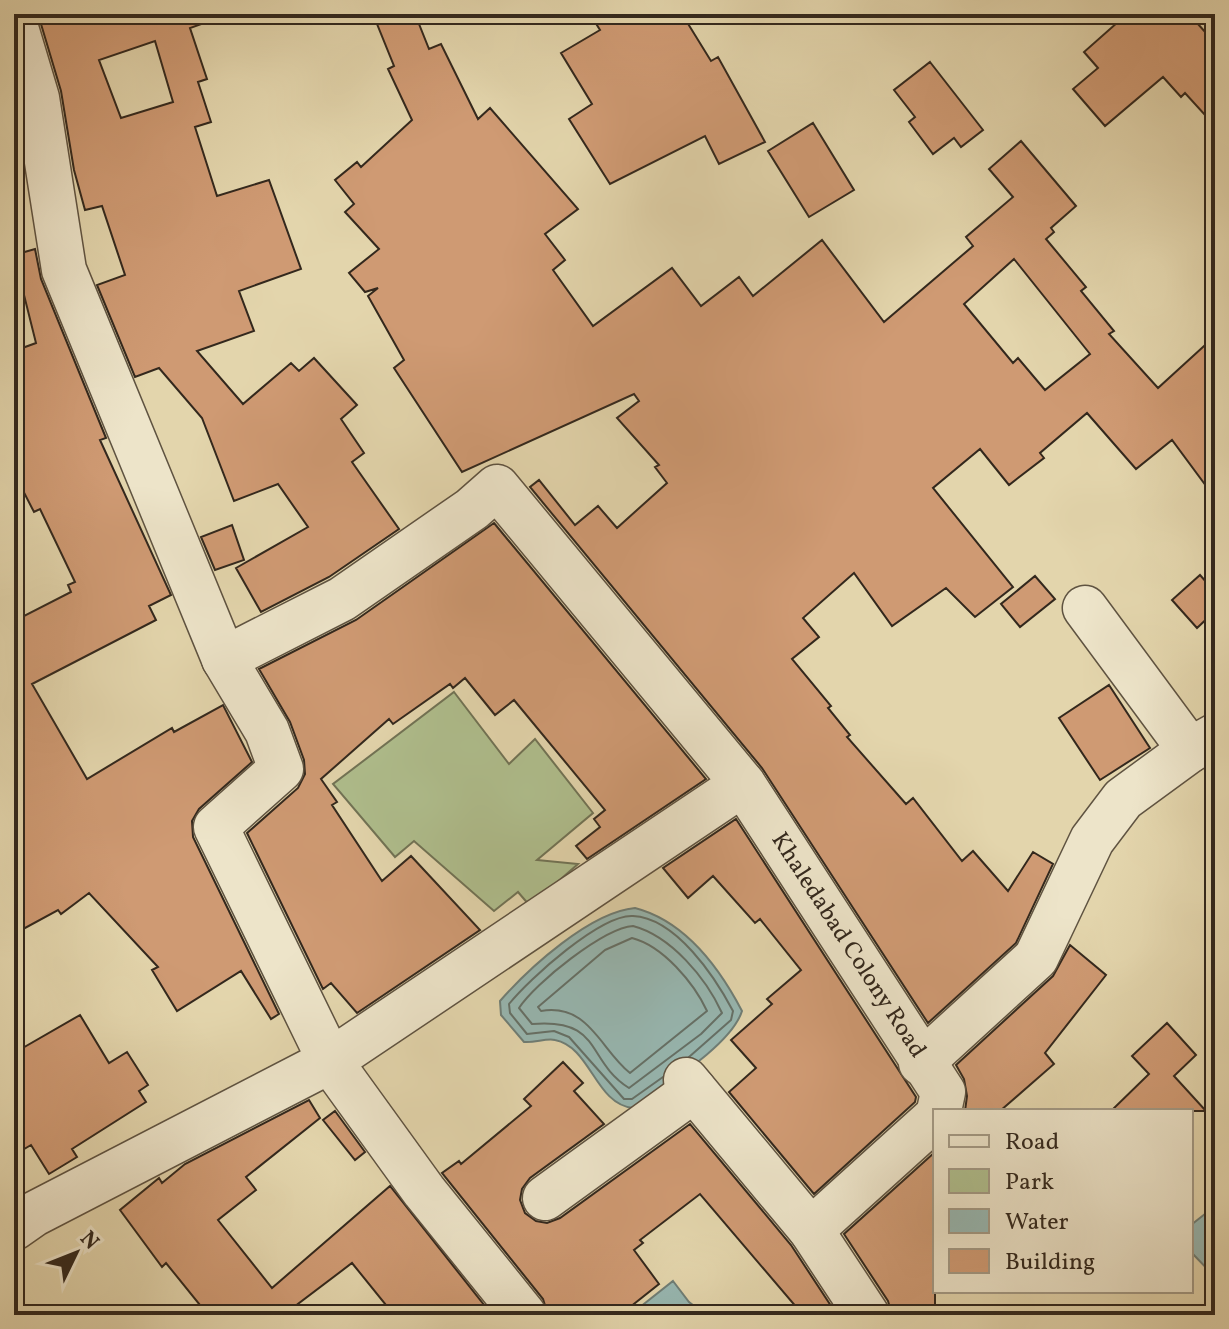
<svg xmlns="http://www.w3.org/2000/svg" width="1229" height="1329" font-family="Vollkorn,serif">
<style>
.green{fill:#afbe8d;stroke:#717355;stroke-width:2}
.water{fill:#97b7b1;stroke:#6f7e76;stroke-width:2}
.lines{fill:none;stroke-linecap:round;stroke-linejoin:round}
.shore{stroke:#657067;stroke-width:2}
.building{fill:#cf9a73;stroke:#33281d;stroke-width:2;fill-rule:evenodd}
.minor-casing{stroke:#5f5341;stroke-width:47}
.minor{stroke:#ede4c9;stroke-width:44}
.labels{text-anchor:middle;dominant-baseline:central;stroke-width:7;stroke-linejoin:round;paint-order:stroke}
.street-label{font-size:24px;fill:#33281d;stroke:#ede4c9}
</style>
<rect width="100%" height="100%" fill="#e3d5ac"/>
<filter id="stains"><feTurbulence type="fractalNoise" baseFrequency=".0025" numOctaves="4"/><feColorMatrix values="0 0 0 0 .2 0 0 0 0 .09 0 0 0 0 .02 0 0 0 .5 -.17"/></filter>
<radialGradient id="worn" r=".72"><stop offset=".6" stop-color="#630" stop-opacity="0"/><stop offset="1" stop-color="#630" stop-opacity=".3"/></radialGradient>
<path class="green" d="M454,692l55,72 26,-25 58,74 -56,47 41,4 -48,42 -12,-14 -24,19 -80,-70 -19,16 -62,-73z"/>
<path class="water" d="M635,908c50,13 84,59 107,103 -11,35 -79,75 -109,97 -38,-4 -42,-61 -78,-68 -9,-2 -20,3 -31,2l-23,-27 -1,-14c29,-33 90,-89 135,-93z
M1215,1206v71l-24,-25v-27z
M673,1281l16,21 17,13h-76z"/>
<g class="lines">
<path class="shore" d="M633,926c38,10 73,52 89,87l-21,21 -72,54c-44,-28 -26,-70 -97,-64l-13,-16c16,-25 85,-80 114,-82z
M632,938c31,8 62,45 75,73l-77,62c-30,-24 -41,-70 -89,-62l-3,-4 67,-57z
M663,1077l-31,22h-8l-55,-62 -15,-6 -27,3 -17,-21 -1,-9c20,-25 92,-90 124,-88 43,2 82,61 100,95l-2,9 -42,37"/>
</g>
<path class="building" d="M38,14h180v4l-28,10 17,51 -9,3 13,40 -16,5 22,69 52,-16 32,89 -62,22 15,40 -57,20 46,53 48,-41 8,8 15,-13 43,47 -16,14 23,34 -12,9 47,67 -70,48 -68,35 -25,-44 72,-41 -30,-43 -44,17 -32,-83 -43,-50 -24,9 -38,-92 28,-10 -23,-69 -17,4 -11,-40 -13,-79zM155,41l18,61 -52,16 -22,-58z
M373,14h42l14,35 12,-5 37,75 12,-11 88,101 -33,25 20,26 -12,10 40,56 79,-58 29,38 38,-29 14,19 69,-56 62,82 89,-76 -7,-9 47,-40 -24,-28 32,-28 55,65 -25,22 3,4 -8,7 40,48 -5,4 33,40 -5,3 49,54 57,-52v162l-43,-58 -36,29 -49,-56 -47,40 4,5 -35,27 -29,-36 -47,39 80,99 -38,30 -29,-29 -54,38 -38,-53 -51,45 16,19 -27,22 39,47 -3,2 22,27 -3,2 59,67 7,-6 49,63 11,-10 35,40 25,-39 20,12 -37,79 -88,80 -166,-255 -232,-281 9,-7 36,45 23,-19 19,22 50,-45 -12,-16 4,-2 -42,-47 22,-17 -5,-7 -172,78 -68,-104 10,-8 -36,-64 10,-8 -13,4 -16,-19 30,-24 -34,-37 9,-8 -19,-24 22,-18 4,5 51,-47 -24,-51 6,-3zM1014,259l76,95 -45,36 -27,-32 -5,5 -49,-59z
M590,14h92l29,47 7,-4 47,85 -46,22 -14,-28 -95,48 -41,-65 23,-15 -31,-51 39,-23z
M1127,14h62l26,29v83l-30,-33 -4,4 -18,-20 -58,49 -32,-37 25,-21 -14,-16z
M930,62l53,68 -22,17 -7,-9 -21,16 -24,-32 6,-5 -21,-27z
M14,113l8,54 -8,3z
M813,123l41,67 -45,27 -41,-66z
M35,249l6,30 65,159 -6,2 71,155 -22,11 7,14 -124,64 55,95 85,-51 2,4 49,-27 29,57 -53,47 -7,12 1,16 86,177 -8,5 -30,-48 -64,40 -25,-41 6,-3 -69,-74 -28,21 -3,-4 -44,24v-313l57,-29 -3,-7 7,-3 -35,-73 -6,3 -20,-39v-122l22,-8 -22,-88z
M494,523l212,256 -119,80 -11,-13 24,-19 -6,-8 11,-9 -91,-110 -19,15 -30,-37 -12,10 -3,-4 -57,40 -4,-5 -68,60 16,23 -5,3 50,76 29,-25 69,74 -123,83 -26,-30 -8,6 -76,-156 51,-45 7,-14 -1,-14 -14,-38 -31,-53 97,-49z
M232,525l12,35 -29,10 -14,-33z
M1200,575l15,17v19l-18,17 -25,-28z
M1035,576l20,23 -35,28 -19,-23z
M1109,685l41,63 -50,32 -41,-62z
M736,819l180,278 -1,5 -101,92 -85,-102 27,-24 -25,-28 41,-36 -5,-5 34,-29 -41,-51 -5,4 -42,-47 -25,22 -25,-30z
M1070,945l36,30 -61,78 9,11 -54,47h-35l2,-15 -3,-17 -8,-14 97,-89z
M80,1015l29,48 18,-11 21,33 -9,6 7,11 -74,47 5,8 -28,17 -18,-29 -17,10v-102z
M1167,1023l29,32 -22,21 32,35h-95l38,-37 -17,-18z
M563,1062l20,21 -9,8 30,33 -74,54 -8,11 -2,11 5,13 11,8 11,2 13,-5 130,-94 101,121 46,70h-34l-103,-121 -60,46 3,3 -9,7 25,34 -39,31h-72l-5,-16 -101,-126 17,-12 2,3 70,-58 -7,-7z
M309,1100l11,18 -74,59 10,13 -38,30 54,68 118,-102 102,129h-98l-42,-52 -62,47 4,5h-86l-42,-52 -4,4 -42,-57 39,-32 3,5 23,-19z
M335,1111l30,41 -10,8 -32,-40z
M935,1152v163h-43l-4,-14 -44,-67z"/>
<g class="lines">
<g class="minor-casing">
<g id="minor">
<path d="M14,21l23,77 27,172 160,389 43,72 14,38 -65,58 114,234 94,130 100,124"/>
<path d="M1085,608l105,142 25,-14"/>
<path id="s1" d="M224,659l118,-60 130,-90 25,-22 246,297 200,308 -4,19"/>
<path d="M921,1063l115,-105 56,-118 31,-41 67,-49"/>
<path d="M686,1080l125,150 56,85"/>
<path d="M545,1198l149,-108"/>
<path d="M14,1228l20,-14 296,-153 413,-277"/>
<path d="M811,1230l124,-112"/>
</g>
</g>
<use href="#minor" class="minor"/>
</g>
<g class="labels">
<g class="street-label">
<text stroke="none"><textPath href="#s1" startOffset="902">Khaledabad Colony Road</textPath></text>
</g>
</g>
<rect width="1229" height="1329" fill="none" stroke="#e3d5ac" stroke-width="48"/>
<rect x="16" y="16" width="1197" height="1297" fill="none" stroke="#33281d" stroke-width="4"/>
<rect x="24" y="24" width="1181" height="1281" fill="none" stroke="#33281d" stroke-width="2"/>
<rect x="933" y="1109" width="260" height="184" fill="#ede4c9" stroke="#a39984" stroke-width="2"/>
<rect x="949" y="1135" width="40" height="12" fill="#ede4c9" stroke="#a39984" stroke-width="2"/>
<text x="1005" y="1149" font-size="24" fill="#33281d">Road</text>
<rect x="949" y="1169" width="40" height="24" fill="#afbe8d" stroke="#a39984" stroke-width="2"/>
<text x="1005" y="1189" font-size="24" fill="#33281d">Park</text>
<rect x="949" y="1209" width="40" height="24" fill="#97b7b1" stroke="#a39984" stroke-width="2"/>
<text x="1005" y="1229" font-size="24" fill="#33281d">Water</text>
<rect x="949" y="1249" width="40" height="24" fill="#cf9a73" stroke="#a39984" stroke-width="2"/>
<text x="1005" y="1269" font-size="24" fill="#33281d">Building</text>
<g transform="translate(76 1253) rotate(47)" stroke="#ede4c9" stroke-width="6" paint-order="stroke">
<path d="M0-6L14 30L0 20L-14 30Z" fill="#33281d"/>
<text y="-12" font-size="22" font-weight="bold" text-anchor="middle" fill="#33281d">N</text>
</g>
<rect width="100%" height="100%" filter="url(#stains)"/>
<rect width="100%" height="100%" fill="url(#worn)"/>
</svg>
